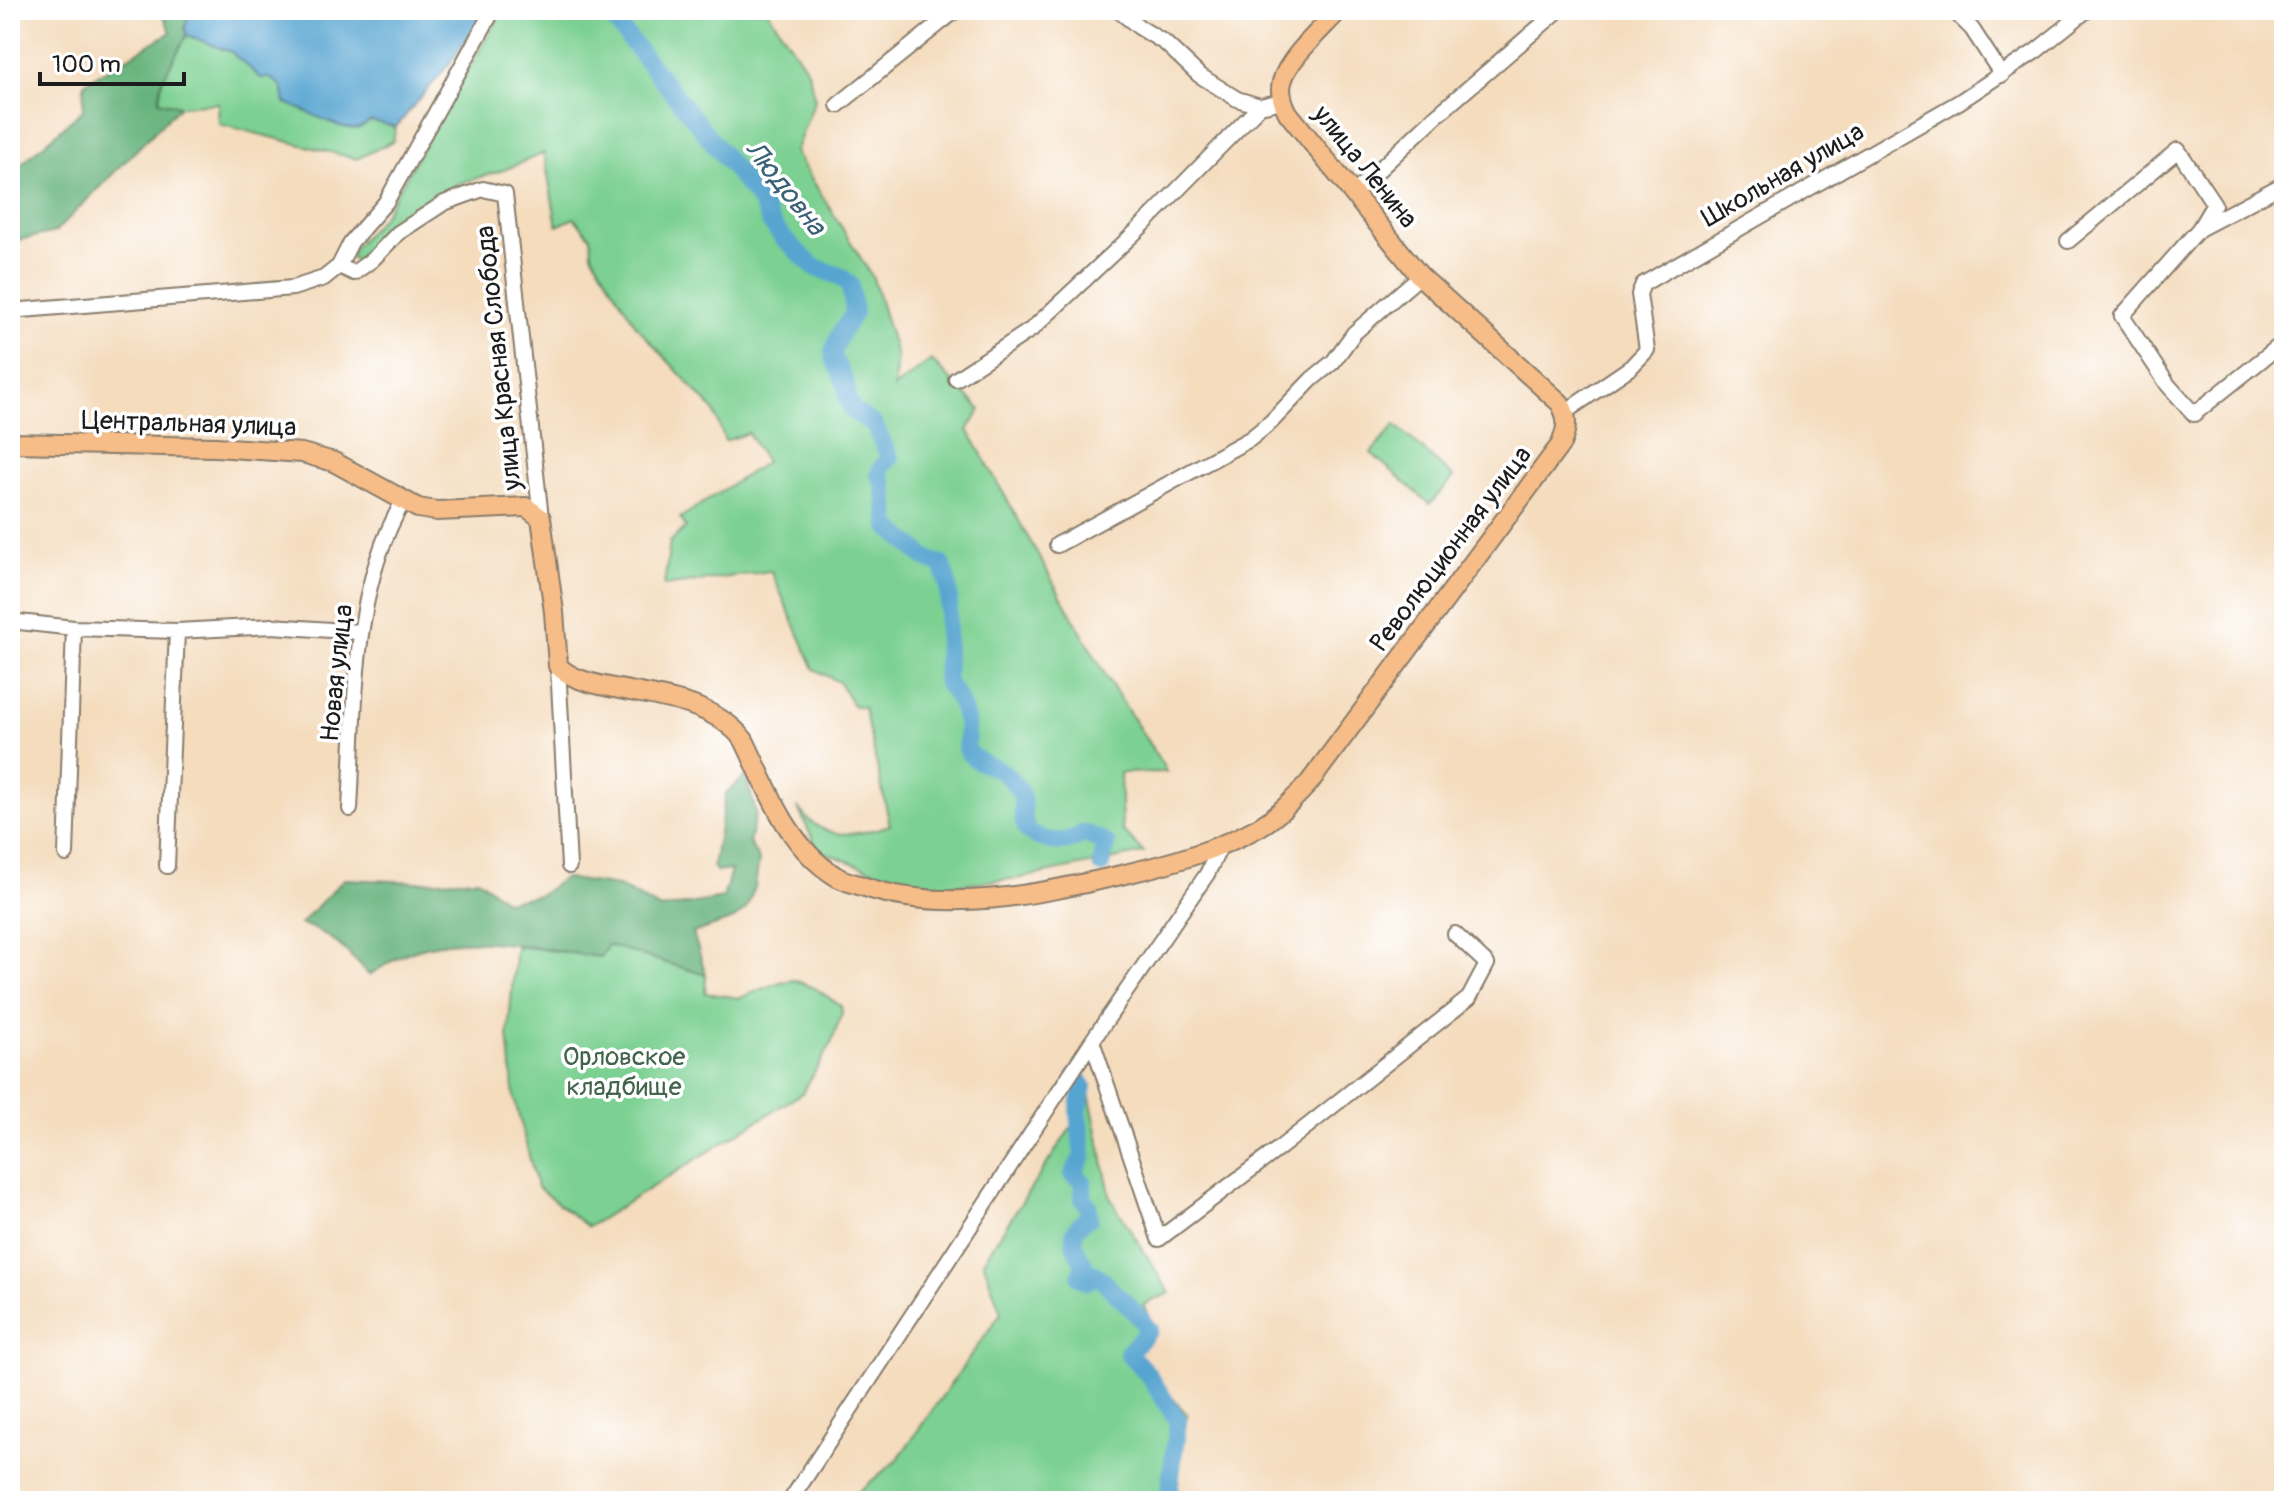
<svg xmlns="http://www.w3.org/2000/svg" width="2294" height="1511" font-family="Pangolin,sans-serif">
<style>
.green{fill:#7cd092;stroke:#4c7657;stroke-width:2}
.forest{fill:#65b27c;stroke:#40674c;stroke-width:2}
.water{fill:#57a4d0;stroke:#3a6076;stroke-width:2}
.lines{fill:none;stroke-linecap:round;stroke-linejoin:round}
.river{stroke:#57a4d0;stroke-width:18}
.minor-casing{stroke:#887c6c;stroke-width:18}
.major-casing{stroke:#887c6c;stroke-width:22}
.minor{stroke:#fff;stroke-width:14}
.major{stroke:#f7bd88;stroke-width:18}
.labels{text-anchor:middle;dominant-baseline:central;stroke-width:7;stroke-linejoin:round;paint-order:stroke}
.street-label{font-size:26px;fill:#1c1c1c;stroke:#fff}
.park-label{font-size:26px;fill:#42644b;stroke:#fff}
.water-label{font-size:28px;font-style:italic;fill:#3a6076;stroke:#fff}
</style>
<rect width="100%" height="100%" fill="#fff"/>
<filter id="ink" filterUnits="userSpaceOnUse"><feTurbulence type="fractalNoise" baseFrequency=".0125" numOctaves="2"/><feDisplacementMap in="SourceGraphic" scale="16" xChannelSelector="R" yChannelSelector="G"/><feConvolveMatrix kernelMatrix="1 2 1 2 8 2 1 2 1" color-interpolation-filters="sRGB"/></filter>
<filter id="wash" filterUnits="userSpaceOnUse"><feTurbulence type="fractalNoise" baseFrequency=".006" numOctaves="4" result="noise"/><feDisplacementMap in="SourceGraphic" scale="32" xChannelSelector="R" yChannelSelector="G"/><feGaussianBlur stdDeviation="1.8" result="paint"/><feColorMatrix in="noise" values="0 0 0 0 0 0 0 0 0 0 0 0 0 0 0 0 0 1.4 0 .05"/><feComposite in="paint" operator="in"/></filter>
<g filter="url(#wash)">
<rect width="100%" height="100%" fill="#f4dcbd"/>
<path class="green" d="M503,10h264l41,61 7,29 -20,52 78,126 24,79 -3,31 37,-28 50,50 -13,20 139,248 57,89 2,5 -46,1 2,57 22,23 -123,25 -82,8 -46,-8 -75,-28 -21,-44c24,36 57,31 93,19l-26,-118 -11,-2 -14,-23 -25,-13 -43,-98 -107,15 6,-44 16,-15 -6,-9 86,-56 -18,-29 -23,8 -11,-30 -77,-84 -45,-73 -1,-17 -17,-19 -17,8 -13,-73 -40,17 -47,14 -66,50 -28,28h-7l-5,-5 1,-7 31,-34z
M187,35l44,17 30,26h9l12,8 3,17 73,26 13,-9 25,7 -3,14 -36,18 -138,-35 -1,-21 -38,3 -21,-4 3,-22z
M1395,425l59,52 -24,27 -59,-51z
M607,944l99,31 -1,18 35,5 40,-16 15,-2 21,9 25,17 1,7 -11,31 -29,49 -214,134 -51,-40 -23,-90 -6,-63 8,-88 84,11z
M1084,1069l27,130 59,94 -27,12 13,26 -24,21 55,62 -13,87h-327l50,-41 104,-147 -18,-52 91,-138z"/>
<path class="forest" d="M161,10h29l-5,18 2,7 -25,45 -3,21 21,5 -125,126 -45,10 2,-31 -2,-37 73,-64 1,-27 87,-51z
M746,776l10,37 -7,29 10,18 -4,27 -9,22 -12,10 -41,14 13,42 -98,-30 -8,12c-62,-8 -132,-28 -193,-4 -13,6 -26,15 -38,22 -20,-22 -40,-44 -69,-51l44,-45 74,3 60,-3 28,22 34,-6 24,-17 54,8 43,23 62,-11 8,-28 -14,2 -4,-6 13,-73z"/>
<path class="water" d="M190,10h296l-36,53 -54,64 -25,-6c-4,2 -7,5 -12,7 -16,5 -56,-20 -74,-25l-3,-17 -12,-8h-9l-30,-26 -44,-17 -2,-7z"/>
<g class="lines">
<path class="river" d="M614,20l147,182 10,21 13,16 30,28 26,9 10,9 4,28 -13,19 -8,20 1,7 12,25 1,13 5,13 22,15 16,33 -8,8 -3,9 5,9 5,43 38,32 15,6c12,32 5,40 5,71 -1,15 1,30 -1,46 17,21 24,39 20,66 9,18 29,15 41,28 25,25 11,28 19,52 4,10 32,16 41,13 6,-1 12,-5 17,-8l22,10 -5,22
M1076,1076l7,10 -5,27 5,43 -10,18 10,8v17l5,6 1,13c-22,11 -17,27 -5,45l-4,14 7,4 8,-7c9,5 12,12 19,18 14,12 24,22 35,38l-21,23 19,20 31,48 -10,80"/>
</g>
</g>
<g filter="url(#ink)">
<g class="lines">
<g class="minor-casing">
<path id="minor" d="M1118,10l21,17 26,16 34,32 38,24 23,7
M1953,10l19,19 30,46
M838,105l118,-95
M2284,184l-85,45 -77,87 46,69 26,29 90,-72
M1353,194l82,-77 124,-107
M2068,241l110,-91 36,54 -15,25
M339,266l15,7 19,-14 25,-26 46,-30 39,-14 22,5 36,324
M10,311l283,-23 31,-10 15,-12 12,-24 35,-40 107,-192
M956,379l76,-50 109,-102 119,-121 22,-5
M1565,412l66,-45 16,-17 -8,-56 4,-10 316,-182 77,-51 51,-41
M1057,545l193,-106 21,-17 41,-43 21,-17 21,-29 66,-57
M10,621l64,7 103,3 95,-5 88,6
M558,666l11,200
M350,809c6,-102 0,-218 54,-309
M66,854l8,-226
M167,866l10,-235
M1092,1041l67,198 122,-92 188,-149 18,-34 -32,-30
M790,1501l302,-460 115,-167 14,-29"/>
</g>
<g class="major-casing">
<path id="major" d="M10,443l206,4 86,6 32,9 84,46 19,3 89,-4 15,11 13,94 4,54c13,13 32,17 51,21 47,10 103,13 135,53 24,49 42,104 90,135 8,6 19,8 28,11 83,29 177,8 259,-11 47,-11 95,-24 138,-48 19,-11 35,-28 50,-44l252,-339c6,-15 8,-26 -1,-41l-140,-127 -132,-163c-5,-10 -9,-20 -6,-31 6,-24 40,-53 57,-72"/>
</g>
<use href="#minor" class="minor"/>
<use href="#major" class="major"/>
</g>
</g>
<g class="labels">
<g class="street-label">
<text transform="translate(1365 167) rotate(51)">улица Ленина</text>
<text transform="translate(1783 175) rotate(-30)">Школьная улица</text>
<text transform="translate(499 358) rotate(-96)">улица Красная Слобода</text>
<text transform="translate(189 424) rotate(2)">Центральная улица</text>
<text transform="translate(1451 549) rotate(-53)">Революционная улица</text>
<text transform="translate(337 673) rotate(-84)">Новая улица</text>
</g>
<g class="park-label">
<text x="624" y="1057">Орловское<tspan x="624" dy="30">кладбище</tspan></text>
</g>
<g class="water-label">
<text transform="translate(785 188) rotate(52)">Людовна</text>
</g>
</g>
<rect width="2294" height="1511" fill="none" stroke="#fff" stroke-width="40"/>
<path d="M40 72v12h144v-12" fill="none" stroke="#1c1c1c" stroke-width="4"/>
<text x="52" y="72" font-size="24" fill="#1c1c1c" stroke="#ffffff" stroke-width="6" paint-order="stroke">100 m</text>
</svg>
